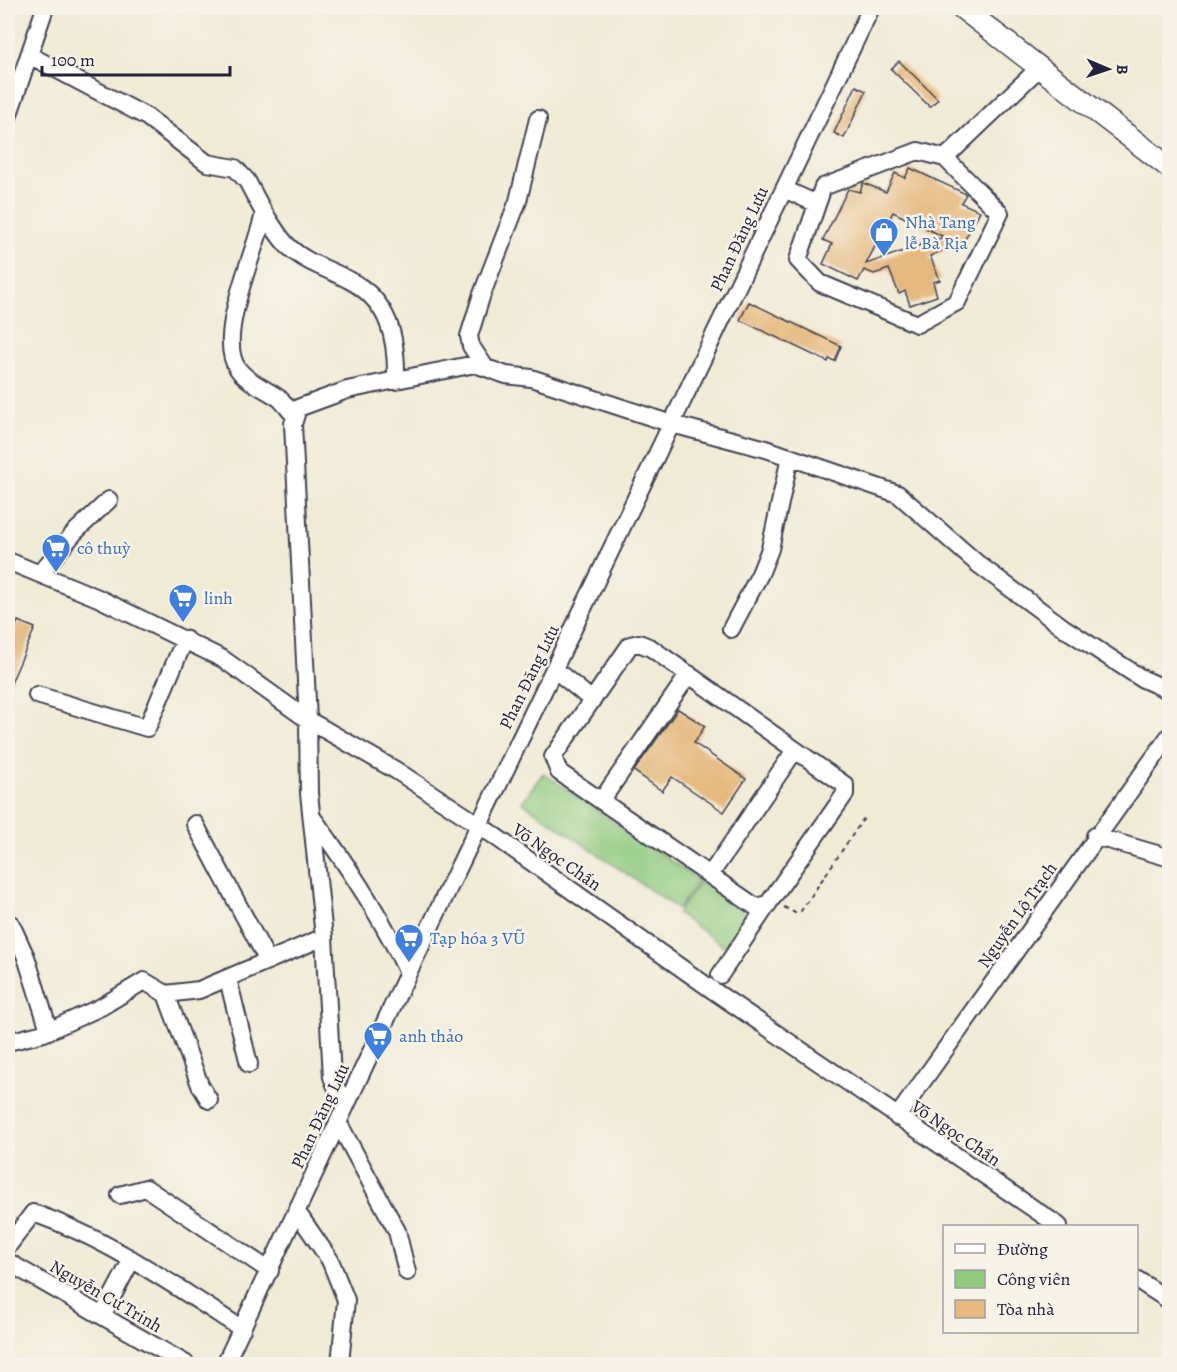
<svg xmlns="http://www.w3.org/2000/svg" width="1177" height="1372" font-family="Alegreya,serif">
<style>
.green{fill:#8fca7f;stroke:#58765d;stroke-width:1.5}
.building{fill:#e5b87d;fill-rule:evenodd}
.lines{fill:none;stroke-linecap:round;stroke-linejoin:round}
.minor-casing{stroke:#414052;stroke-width:20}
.major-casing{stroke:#414052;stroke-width:24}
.path{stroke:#414052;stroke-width:2;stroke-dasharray:4.5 4.5;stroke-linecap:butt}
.minor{stroke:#fff;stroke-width:16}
.major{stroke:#fff;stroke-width:21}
.labels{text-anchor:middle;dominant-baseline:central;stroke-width:5;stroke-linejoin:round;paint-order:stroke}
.shop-label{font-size:18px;fill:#366cbe;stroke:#f7f3e8;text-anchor:start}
.street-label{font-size:18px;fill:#22223b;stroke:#f7f3e8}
</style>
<rect width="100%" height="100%" fill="#f7f3e8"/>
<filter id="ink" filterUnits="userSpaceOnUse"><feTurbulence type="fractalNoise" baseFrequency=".0167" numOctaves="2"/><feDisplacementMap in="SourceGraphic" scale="12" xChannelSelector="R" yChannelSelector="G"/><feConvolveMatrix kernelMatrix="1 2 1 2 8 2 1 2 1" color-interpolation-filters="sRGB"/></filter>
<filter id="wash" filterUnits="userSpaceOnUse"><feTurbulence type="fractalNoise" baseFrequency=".008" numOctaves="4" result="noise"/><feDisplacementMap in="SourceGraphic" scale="24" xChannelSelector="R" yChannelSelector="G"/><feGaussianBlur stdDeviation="1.35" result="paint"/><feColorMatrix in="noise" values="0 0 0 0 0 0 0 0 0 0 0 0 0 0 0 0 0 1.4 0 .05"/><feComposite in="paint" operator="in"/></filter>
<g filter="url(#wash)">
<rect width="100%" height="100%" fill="#f0ebd5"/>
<path class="green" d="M543,773l156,107 -21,29 -156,-107z
M700,882l48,33 -23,32 -48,-34z"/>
<g id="blocks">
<path class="building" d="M899,61l39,38 -8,8 -39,-38z
M856,86l10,5 -22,47 -10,-5z
M910,168l56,26 -5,9 19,8 -18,34 -11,-5 -5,9 -16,7 10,24 -7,2 4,14 -27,9 -5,-14 -6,3 -10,-25 -15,5 -10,-4 -6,11 -35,-17 9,-20 -9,-4 25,-51 12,3 3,-9 23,9 9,-19 10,5zM893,212l51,25 -78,27z
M749,302l92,44 -6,15 -6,-2 -1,3 -88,-42z
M18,621l17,7 -27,62v-45z
M678,709l27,17 -11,17 52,36 -22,33 -52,-35 -10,14 -28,-20z"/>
</g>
</g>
<g filter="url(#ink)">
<use href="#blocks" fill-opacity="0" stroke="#414052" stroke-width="1.5"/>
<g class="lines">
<g class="minor-casing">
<path id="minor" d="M29,55l118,62 60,46 28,5 12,13 17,32c-7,37 -50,124 -26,156 10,14 29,20 42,30 5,5 10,12 15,17
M8,117l37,-109
M918,151l27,7 55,55 -43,89 -40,22 -97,-41 -22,-23 25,-73z
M945,158l94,-90
M784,189l33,15
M264,213c8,11 15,25 25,34 17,16 40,22 60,33 41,21 48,59 47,101
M485,367l-14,-21 -2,-10 13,-42 36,-93 20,-82
M8,561l90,37 125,61 85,61 89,51 82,54 232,164 348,237
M40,573l35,-41 34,-32
M731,629l29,-55 10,-25 20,-92
M639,643l12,5 194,137v9l-77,110 -12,3 -197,-135 -6,-15 77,-112z
M554,669l38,31
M37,695l110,33 38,-89
M601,801l88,-127
M312,817c37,50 70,100 96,156
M195,824l73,137
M1095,836l75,22
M710,875l85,-125
M11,924l15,33 23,73
M720,975l48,-71
M228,979l21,85
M166,994l34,91 9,15
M8,1042l36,-9 57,-26 43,-26 22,13 33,-4 125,-53
M345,1108l-13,-31 -8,-140 -15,-144 -1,-73 -15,-296 5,-16 49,-18 128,-26 31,11 25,3 141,46 94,25 132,45 80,70 86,64 77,50 29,13
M897,1117l273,-382
M338,1122l59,109 10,41
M120,1195l26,-7 124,83
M297,1212l33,48 16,40 -6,64
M33,1213c76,26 142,73 209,116
M8,1246l25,-33
M8,1262l178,102
M1136,1279l34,22
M102,1316l30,-57
M225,1364l183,-391 463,-965"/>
</g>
<g class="major-casing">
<path id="major" d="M962,8l208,160"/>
</g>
<path class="path" d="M784,907l11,6 6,-2 63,-93"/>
<use href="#minor" class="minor"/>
<use href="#major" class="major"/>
</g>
</g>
<defs>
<g id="shop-pin" transform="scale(1.5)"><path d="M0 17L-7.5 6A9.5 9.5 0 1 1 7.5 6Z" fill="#3f7fe0" stroke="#f7f3e8"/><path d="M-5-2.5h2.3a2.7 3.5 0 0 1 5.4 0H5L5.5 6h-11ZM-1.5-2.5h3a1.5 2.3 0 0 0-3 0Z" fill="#fff"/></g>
<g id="supermarket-pin" transform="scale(1.5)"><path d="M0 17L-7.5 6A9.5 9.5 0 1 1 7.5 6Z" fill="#3f7fe0" stroke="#f7f3e8"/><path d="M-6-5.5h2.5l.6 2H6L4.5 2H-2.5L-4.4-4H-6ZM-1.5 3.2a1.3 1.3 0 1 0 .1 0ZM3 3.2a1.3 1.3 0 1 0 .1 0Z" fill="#fff"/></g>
</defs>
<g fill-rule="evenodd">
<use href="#shop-pin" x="884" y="232"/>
<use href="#supermarket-pin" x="56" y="548"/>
<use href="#supermarket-pin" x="183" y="598"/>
<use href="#supermarket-pin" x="409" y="938"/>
<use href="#supermarket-pin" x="378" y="1036"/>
</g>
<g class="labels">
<g class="shop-label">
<text x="905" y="222">Nhà Tang<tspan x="905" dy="21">lễ Bà Rịa</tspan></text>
<text x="77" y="548">cô thuỳ</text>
<text x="204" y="598">linh</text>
<text x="430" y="938">Tạp hóa 3 VŨ</text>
<text x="399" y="1036">anh thảo</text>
</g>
<g class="street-label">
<text transform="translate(739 239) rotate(-65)">Phan Đăng Lưu</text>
<text transform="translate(529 677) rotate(-64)">Phan Đăng Lưu</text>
<text transform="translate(557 857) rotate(35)">Võ Ngọc Chấn</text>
<text transform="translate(1017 915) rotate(-55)">Nguyễn Lộ Trạch</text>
<text transform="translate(320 1116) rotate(-65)">Phan Đăng Lưu</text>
<text transform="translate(956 1133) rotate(34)">Võ Ngọc Chấn</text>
<text transform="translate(106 1296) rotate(30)">Nguyễn Cư Trinh</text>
</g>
</g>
<rect width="1177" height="1372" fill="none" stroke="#f7f3e8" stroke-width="30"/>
<rect x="943" y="1225" width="195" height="108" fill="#f7f3e8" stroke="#a29fa3" stroke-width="1.5"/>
<rect x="955" y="1244" width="30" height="9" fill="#ffffff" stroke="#a29fa3" stroke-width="1.5"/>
<text x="997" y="1255" font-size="18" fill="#22223b">Đường</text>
<rect x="955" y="1270" width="30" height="18" fill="#8fca7f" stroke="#a29fa3" stroke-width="1.5"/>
<text x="997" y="1285" font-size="18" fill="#22223b">Công viên</text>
<rect x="955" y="1300" width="30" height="18" fill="#e5b87d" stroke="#a29fa3" stroke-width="1.5"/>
<text x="997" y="1315" font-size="18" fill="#22223b">Tòa nhà</text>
<g transform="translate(1108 69) rotate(92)" stroke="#f7f3e8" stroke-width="4.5" paint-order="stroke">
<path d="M0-4.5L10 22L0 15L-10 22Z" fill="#22223b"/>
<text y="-9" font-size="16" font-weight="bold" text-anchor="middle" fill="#22223b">B</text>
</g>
<path d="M42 66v9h188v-9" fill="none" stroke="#22223b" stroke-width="3"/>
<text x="51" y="66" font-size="18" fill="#22223b" stroke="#f7f3e8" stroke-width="4.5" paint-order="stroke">100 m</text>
</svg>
